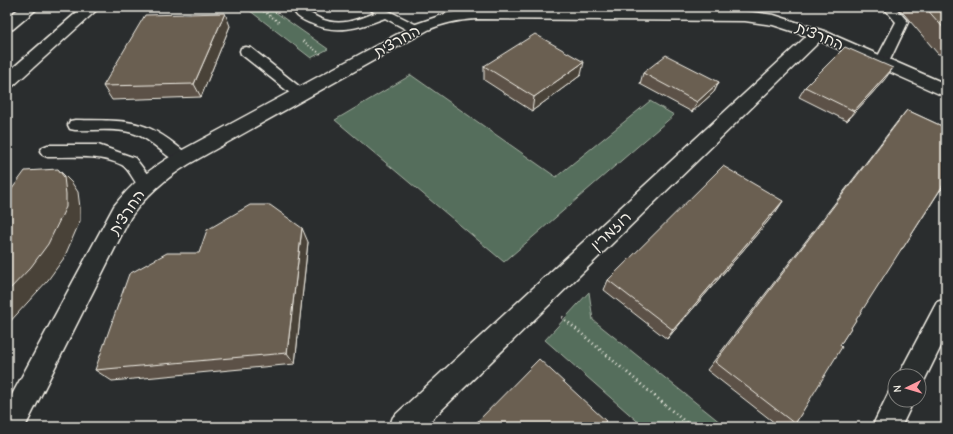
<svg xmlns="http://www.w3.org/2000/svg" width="953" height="434" font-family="'Comic Neue','Playpen Sans Hebrew',sans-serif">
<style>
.green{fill:#556e5c;stroke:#a4b0a2}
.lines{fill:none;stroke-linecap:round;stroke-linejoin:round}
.service-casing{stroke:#f4f1e8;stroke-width:3}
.minor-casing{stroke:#f4f1e8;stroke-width:3}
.secondary-casing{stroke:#f4f1e8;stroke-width:3}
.path-far1{stroke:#f4f1e8;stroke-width:2;stroke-dasharray:1 2.5;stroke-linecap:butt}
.path{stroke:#f4f1e8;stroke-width:3;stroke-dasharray:1 3.5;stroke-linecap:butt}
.service{fill:#2a2d2e;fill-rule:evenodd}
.minor{fill:#2a2d2e;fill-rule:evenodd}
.secondary{fill:#2a2d2e;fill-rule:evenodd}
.wall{fill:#5b5146;stroke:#f4f1e8}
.shaded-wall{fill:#4a4239;stroke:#f4f1e8}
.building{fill:#6a5e51;stroke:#f4f1e8}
.labels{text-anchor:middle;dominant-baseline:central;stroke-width:3;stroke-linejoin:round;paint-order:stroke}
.street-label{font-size:15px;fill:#f4f1e8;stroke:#2a2d2e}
</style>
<rect width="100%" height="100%" fill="#2a2d2e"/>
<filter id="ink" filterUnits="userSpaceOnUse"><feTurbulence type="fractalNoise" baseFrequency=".025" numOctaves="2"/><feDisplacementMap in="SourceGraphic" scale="8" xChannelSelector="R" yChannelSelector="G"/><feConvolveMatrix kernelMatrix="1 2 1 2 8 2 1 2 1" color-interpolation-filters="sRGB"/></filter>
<g filter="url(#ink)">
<path class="green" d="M245,7h23l60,42 -17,9z
M411,75l145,102 94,-76 24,14 -170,147 -169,-142z
M589,292l4,28 133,107h-82l-99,-87z"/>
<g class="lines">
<g class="service-casing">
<path id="service" d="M371,7h10l40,20 2,3 -2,3h-8l-28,-15c-26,10 -49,17 -75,5 -5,-2 -12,-5 -15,-10l2,-3 4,-1c7,2 13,7 20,10 19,8 36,1 54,-6l-5,-4z
M883,7h12l13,15 -19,40 -2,3 -5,1 -5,-1 -2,-3 21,-40z
M246,47l5,1 54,43 2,3 -2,3 -5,2 -5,-2 -54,-43 -1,-3 1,-3z
M75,120c54,1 70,-3 113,35l2,4 -2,4c-1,0 -5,2 -6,2 -6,-1 -30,-23 -38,-27 -20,-12 -46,-7 -69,-8l-5,-1 -2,-4 2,-4z
M48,145h50l37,13 19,25 -2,4c-18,6 -18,-15 -30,-22 -23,-11 -49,-8 -74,-8l-5,-2 -3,-4 3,-4z"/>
</g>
<g class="minor-casing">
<path id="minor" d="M476,9l269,2 29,4 50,16 122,53v13l-126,-56 -396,386h-35l4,-10 414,-381 -34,-11 -28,-4 -269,-2c-17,1 -33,4 -48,11l-239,134c-23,14 -43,31 -59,54l-105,209h-18v-23l107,-198c17,-22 37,-38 61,-52l241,-130 32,-11z
M946,299v37l-24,49 -3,1v-10h-21l39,-74z
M895,388v12h19l-13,27h-29l18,-37z"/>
</g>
<g class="secondary-casing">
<path id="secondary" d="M21,7h18l-26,22 -6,2v-13z
M83,7h17l-87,79 -6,2v-15z"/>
</g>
<path class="path-far1" d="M258,7l22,16
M303,41l19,14"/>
<path class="path" d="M562,317l129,110"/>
<use href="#service" class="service"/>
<use href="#minor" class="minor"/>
<use href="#secondary" class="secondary"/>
</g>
<path class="wall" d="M898,7h48v47h-8z
M230,26l-29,71 -89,3 -9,-14z
M484,66l97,9 -49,36 -48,-31z
M643,73l76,9 -5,10 -22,20 -52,-28z
M885,79l-38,42 -48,-24 6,-10z
M907,110l39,18v57l-7,7 -36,56 -4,3 -59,94 -45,79 -6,3h-9l-73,-57 190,-248z
M783,201l-8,12 -108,126 -63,-49 4,-10z
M308,242l-13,122 -183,17 -17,-11 104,-117z"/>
<path class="shaded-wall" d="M225,13l5,13 -29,71 -7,-13z
M584,62l-3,13 -49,36 2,-14z
M893,68l-8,11 -38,42 7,-10z
M719,82l-5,10 -22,20 5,-10z
M58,169l14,14 6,9 2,16v13l-16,37 -16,22 -41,45v-33z
M783,201l-8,12 -108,126 6,-9z
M302,228l6,14 -13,122 -8,-11z"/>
<path class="building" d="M925,7h21v24z
M225,13l-31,71 -91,2 42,-71z
M535,34l49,28 -50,35 -50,-31z
M845,47l48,21 -39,43 -49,-24z
M666,55l53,27 -22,20 -54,-29z
M907,110l39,18v54h-1l-42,66h-1l-62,97 2,2 -47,77 -80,-62z
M723,166l60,35 -110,129 -65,-50z
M58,169l6,8 2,17v13l-18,37 -17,23 -24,25v-100l2,1 16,-22z
M250,205h20l32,23 -15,125 -192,17 34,-96 38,-21h32l8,-23z
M539,359l67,62 -5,6h-129z"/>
</g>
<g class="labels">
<g class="street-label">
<text transform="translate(820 36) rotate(22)">החרצית</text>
<text transform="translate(397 41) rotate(-29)">החרצית</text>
<text transform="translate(127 212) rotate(-56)">החרצית</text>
<text transform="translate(611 231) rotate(-43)">רוזמרין</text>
</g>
</g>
<rect width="953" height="434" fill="none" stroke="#2a2d2e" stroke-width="24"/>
<rect x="12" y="12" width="929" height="410" fill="none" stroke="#f4f1e8" stroke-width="1.5" filter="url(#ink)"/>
<g transform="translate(907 388) rotate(265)"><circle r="19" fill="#2a2d2e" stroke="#7b7b78"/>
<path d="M0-3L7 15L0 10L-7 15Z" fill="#ff9aa2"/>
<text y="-6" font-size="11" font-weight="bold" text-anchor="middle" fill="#f4f1e8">N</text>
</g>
</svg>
